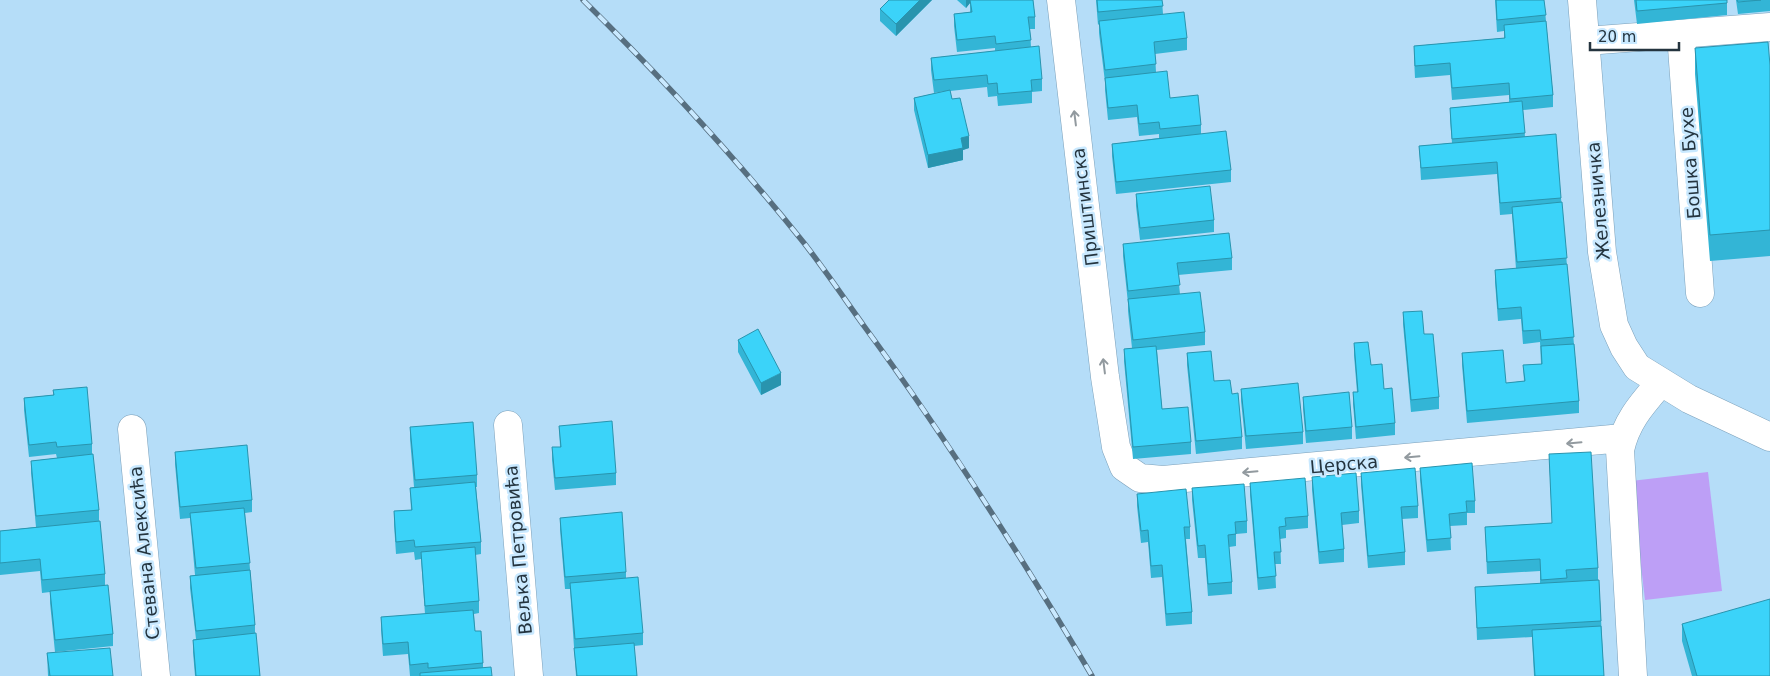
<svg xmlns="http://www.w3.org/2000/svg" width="1770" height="676" font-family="'DejaVu Sans',sans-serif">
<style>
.green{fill:#bd9ff6}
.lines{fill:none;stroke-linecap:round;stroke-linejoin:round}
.minor-casing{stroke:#7ba0ba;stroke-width:29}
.minor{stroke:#fff;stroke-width:28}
.rail-casing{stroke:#576f80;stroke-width:5.5}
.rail{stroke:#c9e9ff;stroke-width:4;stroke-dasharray:11;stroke-linecap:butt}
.wall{fill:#33b5d6}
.shaded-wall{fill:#2994ae}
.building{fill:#3bd3f9;stroke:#2994ae}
.oneway{stroke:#929a9f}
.labels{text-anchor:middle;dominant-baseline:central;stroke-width:5;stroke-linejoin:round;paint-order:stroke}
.street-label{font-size:18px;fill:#24343f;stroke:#c9e9ff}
</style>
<rect width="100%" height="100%" fill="#b5ddf8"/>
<path class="green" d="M1708,472l14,119 -77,9 -14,-119z"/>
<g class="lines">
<g class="minor-casing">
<path id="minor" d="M1061,0l44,377 11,70 8,20 16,11 23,2 460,-42
M1582,0l20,252 12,73 10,22 13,20 52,32 81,38
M1681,34l19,259
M1586,41l184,-14
M508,425l21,251
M132,429l24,247
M1633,676l-13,-226c6,-29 23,-47 41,-68"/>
</g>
<use href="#minor" class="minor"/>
<g class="rail-casing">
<path id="rail" d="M583,0c78,77 153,158 221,243 21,27 40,55 60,83 83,113 157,230 228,350"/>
</g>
<use href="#rail" class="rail"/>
</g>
<path class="wall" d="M889,0h43l-36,36 -16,-15v-12z
M957,0h76l2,17v12h-5l1,18 11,32v12l-10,1v11l-34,3 -1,-10 -9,1 -1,-10 -37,4 2,8 17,49 -6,2v10l-35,8 -14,-58v-12l31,-7 -11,2 -3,-23v-12l64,-7v-3l-38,4 -3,-26v-12l16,-2v-9l-4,5z
M1096,0h66l1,14 24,24v12l-32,4 1,18 14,26 31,27v9l30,36v12l-115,12 -4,-38v-12l47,-6v-4l-20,2 -2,-19 -29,3 -3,-30v-8l-6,-49v-9l-1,1z
M1495,0h49l9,95v12l-30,3 2,27 36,61 18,203v12l-112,10 -5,-58v-12l44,30 18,-2 -1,-16 18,-1 -1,-22 -17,2 -2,-25 -23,2 -3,-39v-12l21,-1 -4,-55 -12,1 -3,-41 -76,6 -2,-34 33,-3 -2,-23v-12l59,-6v-7l-57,5 -2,-25 -35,3 -1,-20v-12l90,-8v-7l-7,1z
M1634,0h93v15l-90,9z
M1736,0h34v11l-32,3z
M1695,48l75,17v191l-60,5 -15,-187z
M1136,194l78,26v12l-74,8 -4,-34z
M1123,244l109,14v12l-54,5 2,19 25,38v13l-48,5 5,59 29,33v12l-58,5 -9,-98v-12l8,-1 -4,-37v-8l-5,-47z
M1403,312l21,22 15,63v12l-28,3 -8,-88z
M738,340l43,45 -20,10 -23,-43z
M1354,343l17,22 13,24 11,34v12l-39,4 -3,-35v-12h4l-3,-37z
M1187,353l27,28 18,13 10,43v12l-46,5 -9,-89z
M1241,389l62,43v12l-57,5 -5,-48z
M53,390l39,54v10l7,56v11l6,53v11l8,49v12l-58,6 -5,-49v-11l-8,1 -2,-22 -40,4v-44l36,-4 -5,-54v-12l26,-3 -1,-4 -27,3 -5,-47v-12l29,-3z
M1303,397l49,30v12l-46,4 -3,-34z
M559,426l57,47v12l-61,5 -3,-30v-13h8z
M410,427l67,48v12h-1l5,55v12l-6,1 4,46v12l-5,1 1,17 8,32v5l9,8h-82l-2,-22 -25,2 -2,-26v-13l44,-3 -4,-55 -6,1 -1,-8 -18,2 -2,-30v-13l17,-1 -1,-22 4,-1 -4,-48z
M175,452l77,48v12l-7,1 10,112v8l5,43h-65l-2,-24v-12l3,-1 -6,-51v-12l5,-1 -5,-57 -10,1 -5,-55z
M1549,454l49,114v12h1l5,96h-70l-2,-39 -55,3 -2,-53 65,-3v-13l-53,3 -2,-47 67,-4z
M1420,468l55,33v12h-8v12l-17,1 1,24 -24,2 -7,-72z
M1361,473l57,33v12l-16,1 3,33v13l-37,3 -7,-83z
M1312,477l47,34v12l-17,2 2,24v13l-25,2 -7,-74z
M1250,483l58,33v12l-22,2v8l-6,1 1,25h-6l1,24 -18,2 -8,-95z
M1192,488l55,33v12l-11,1v12l-7,1 3,35v12l-24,2 -3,-38h-7l-6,-58z
M1137,494l53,33v12h-4l6,73v12l-26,2 -4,-49 -11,1 -3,-36 -7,1 -4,-37z
M560,518l66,54v6l17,55v12l-9,1 3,30h-61l-6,-87h-5l-5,-59z
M1682,624l88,52h-78l-10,-35z
M47,653l66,23h-65z"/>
<path class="shaded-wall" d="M920,0h12l-36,36v-12z
M966,0h4v3l-4,5z
M969,136v12l-6,2v10l-35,8v-13l33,-17z
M781,373v12l-20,10v-12z"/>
<path class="building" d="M889,0h31l-24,24 -16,-15z
M970,0h63l2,17h-7l3,23 -35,4 -1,-8 -38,4 -3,-26 18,-2z
M1097,0h65l1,6 -65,6z
M1496,0h48l2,15 -49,5z
M1636,0h91v3l-90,8z
M1737,0h24l-23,2z
M1184,12l3,26 -33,4 2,22 -51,6 -6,-49z
M1546,21l7,74 -43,4 -1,-16 -57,5 -2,-25 -35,3 -1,-20 91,-8 -1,-13z
M1768,42l2,23v165l-60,5 -15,-187z
M1039,46l3,33 -11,1 1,11 -34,3 -1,-11 -9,1 -1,-9 -53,5 -3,-22z
M1167,71l3,27 28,-3 3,30 -41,4 -1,-7 -20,2 -2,-19 -29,3 -3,-30z
M950,90l2,9 8,-1 9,38 -8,2 2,10 -35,7 -14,-57z
M1522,101l3,32 -73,6 -2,-31z
M1226,131l5,39 -115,12 -4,-38z
M1556,134l5,64 -61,5 -3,-41 -76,6 -2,-22z
M1210,186l4,34 -74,8 -4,-34z
M1562,202l5,56 -50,4 -5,-55z
M1229,233l3,25 -55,5 3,22 -52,6 -5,-47z
M1567,264l7,73 -33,3 -1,-10 -17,1 -2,-24 -23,2 -3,-39z
M1200,292l5,40 -72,8 -5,-41z
M1422,311l2,23h9l6,63 -28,3 -8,-88z
M758,329l23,44 -20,10 -23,-43z
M1368,342l3,23 11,-1 2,25 8,-1 3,35 -39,4 -3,-35h5l-4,-49z
M1574,344l5,57 -112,10 -5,-58 41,-3 3,33 19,-2 -2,-16 19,-1 -1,-18z
M1156,346l6,63 26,-2 3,35 -58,5 -9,-98z
M1211,351l3,30 16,-1 2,14 6,-1 4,44 -46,4 -9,-88z
M1298,383l5,49 -57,4 -5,-47z
M87,387l5,57 -35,3 -1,-5 -27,3 -5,-47 30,-3 -1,-5z
M1349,392l3,35 -46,4 -3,-34z
M612,421l4,52 -61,5 -3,-31h9l-2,-21z
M473,422l4,53 -62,5 -5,-53z
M247,445l5,55 -72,7 -5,-55z
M1591,452l7,116 -32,2 1,8 -26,2 -1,-21 -53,3 -2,-35 67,-4 -3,-69z
M93,454l6,56 -63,6 -5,-55z
M1472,463l3,38h-9l1,11 -18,2 2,24 -24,2 -7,-72z
M1415,468l3,38 -17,1 4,45 -37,4 -7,-83z
M1356,473l3,38 -18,2 3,36 -25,3 -7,-75z
M1305,478l3,38 -23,2 1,8 -7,1 2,25h-7l2,24 -18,2 -8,-95z
M475,482l6,60 -66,5 -1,-7 -18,2 -2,-31 18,-1 -2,-22z
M1244,484l3,37 -12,1 1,12 -8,1 4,47 -24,2 -3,-39 -7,1 -6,-58z
M1186,489l4,38h-6l8,85 -26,2 -4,-49 -11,1 -3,-36 -7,1 -4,-37z
M244,508l6,55 -54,5 -6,-55z
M622,512l4,60 -61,5 -5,-59z
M100,521l5,53 -63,6 -2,-21 -40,4v-32z
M475,547l4,54 -54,5 -4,-54z
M250,570l5,55 -59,6 -6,-55z
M638,577l5,56 -68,6 -5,-56z
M1599,580l2,41 -124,7 -2,-41z
M108,585l5,49 -58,6 -5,-49z
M1770,599v77h-73l-15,-52z
M473,610l2,21h6l2,32 -55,5v-5l-18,2 -2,-23 -25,2 -2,-27z
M1601,626l3,50h-69l-3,-46z
M256,633l4,43h-64l-3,-36z
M634,643l3,33h-60l-3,-28z
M110,648l3,28h-63l-3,-23z
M491,667l1,9h-72v-3z"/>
<defs><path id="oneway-shaft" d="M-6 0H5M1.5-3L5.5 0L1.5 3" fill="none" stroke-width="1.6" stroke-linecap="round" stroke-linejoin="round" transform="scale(1.25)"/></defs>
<g class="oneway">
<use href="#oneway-shaft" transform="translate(1075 118) rotate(-97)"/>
<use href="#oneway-shaft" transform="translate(1104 366) rotate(-97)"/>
<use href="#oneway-shaft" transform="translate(1574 443) rotate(175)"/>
<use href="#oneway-shaft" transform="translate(1412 457) rotate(175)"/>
<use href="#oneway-shaft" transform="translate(1250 472) rotate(175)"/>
</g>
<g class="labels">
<g class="street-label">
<text transform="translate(1690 163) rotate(-94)">Бошка Бухе</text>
<text transform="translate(1598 201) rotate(-95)">Железничка</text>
<text transform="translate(1085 207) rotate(-97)">Приштинска</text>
<text transform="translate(1344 464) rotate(-5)">Церска</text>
<text transform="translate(518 550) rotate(-95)">Вељка Петровића</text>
<text transform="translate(144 553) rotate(-96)">Стевана Алексића</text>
</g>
</g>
<path d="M1590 42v8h89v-8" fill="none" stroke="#24343f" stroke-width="2.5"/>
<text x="1598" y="42" font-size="15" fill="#24343f" stroke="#c9e9ff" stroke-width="4" paint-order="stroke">20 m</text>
</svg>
